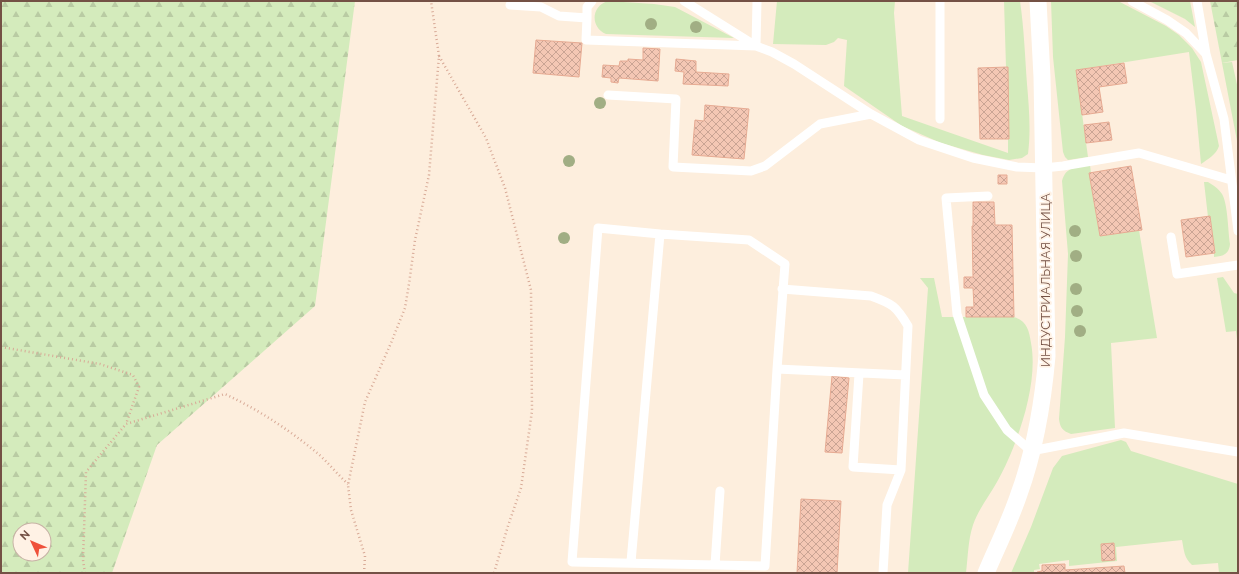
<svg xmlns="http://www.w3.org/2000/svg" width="1239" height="574" font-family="Raleway,sans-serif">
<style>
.grass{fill:#d4ebbc}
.forest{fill:url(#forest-firs);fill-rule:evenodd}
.building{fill:url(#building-cross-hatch);stroke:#e7ab93}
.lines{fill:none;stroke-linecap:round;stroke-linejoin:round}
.path{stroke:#d8aa97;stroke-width:2.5;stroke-dasharray:1 3;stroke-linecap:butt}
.service{stroke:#fff;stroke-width:9}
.minor{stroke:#fff;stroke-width:17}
.tree{fill:#a1ae84}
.labels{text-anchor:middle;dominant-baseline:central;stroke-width:3.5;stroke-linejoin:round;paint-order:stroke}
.street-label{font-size:13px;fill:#745145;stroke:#fff2e5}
</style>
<defs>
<pattern id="forest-firs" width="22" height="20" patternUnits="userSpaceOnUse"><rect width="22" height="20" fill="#d4ebbc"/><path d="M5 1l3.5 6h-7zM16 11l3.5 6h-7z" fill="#b9cba3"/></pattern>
<pattern id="building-cross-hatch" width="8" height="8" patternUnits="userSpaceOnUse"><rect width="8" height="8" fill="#f4c7b4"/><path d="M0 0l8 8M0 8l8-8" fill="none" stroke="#caa494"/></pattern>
</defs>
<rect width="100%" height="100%" fill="#fdeedd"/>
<path class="grass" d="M608,1l46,3 21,3 59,31 -128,-4c-16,-7 -15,-28 2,-33z
M777,1h118l-1,12 8,103 106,37v-86h-2l-2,-66h16c4,27 5,55 7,83 2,23 4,47 1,70l-6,4 -13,2 -26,-5 -42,-12 -39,-17 -58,-40 3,-46 -9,-2 -4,4 -8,3 -53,-1z
M1051,1h67l48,25 13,9 13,13 9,14 18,84c-3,9 -11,13 -18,18l-5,-54 -7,-58 -113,18 12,87 -20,3 -3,-3 -2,-5 -10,-95z
M1149,1h41l5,26 -10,-8z
M1232,62l6,27v57l-16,-83z
M1090,165l1,8h-2l11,63 39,-6 18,108 -46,5 4,85 -44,6c-8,-3 -11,-6 -12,-15l6,-82 3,-83 -6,-73c4,-15 14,-13 28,-16z
M1204,182h4c5,3 11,7 14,12 6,10 6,38 8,50 -1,10 -6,12 -16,13v-4h1l-5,-36h-2z
M1223,277l11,16 4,1v54l-2,-17 -10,1 -9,-54z
M920,278h14l8,39h72c13,4 15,13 17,26 8,41 -14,103 -34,139 -8,14 -19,28 -24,43 -5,15 -5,32 -7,48h-58l20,-285z
M1121,440l5,2 5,9 107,33 -1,89h-18l-1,-10 -26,2c-8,-7 -8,-15 -10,-25l-66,7 1,14 -48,5v-6l-30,4 1,5 -6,1v3h-23l20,-46 22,-59 9,-12z"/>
<path class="forest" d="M1,1h354l-40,305 -158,139 -45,128h-111zM20,530h24v24h-24z
M1210,1h28v59l-16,3z"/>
<path class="building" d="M536,40l46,3 -3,34 -46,-4z
M643,48l17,1 -2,32 -39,-3 -1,5 -7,-1v-4l-9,-1 1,-12 16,1 1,-5h8v-2l15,1z
M676,59l20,2v11l33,2 -1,12 -45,-2 1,-12 -9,-1z
M1124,63l3,20 -28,4 4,25 -21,3 -6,-45z
M1008,67l1,72h-29l-2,-71z
M705,105l44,4 -5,50 -52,-4 3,-35 9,1z
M1109,122l3,18 -26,3 -2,-18z
M1131,166l11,64 -42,6 -11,-63z
M998,175h9v9h-9z
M973,202h21l1,23h17l2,92h-48v-10h8l-1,-19h-9v-11h9l-1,-51h1z
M1210,216l5,37 -29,4 -5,-37z
M832,376l17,2 -7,75 -17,-1z
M801,499l40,2 -4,72h-40z
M1114,543l1,17 -13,1 -1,-17z
M1065,564v6l59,-4 1,7h-88v-1l5,-1v-6z"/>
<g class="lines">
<path class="path" d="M439,56l47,82 19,50 26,102 1,121 -11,77 -13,38 -14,47
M1,347l99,17 33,11 6,12 -13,37
M85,573l-2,-13 3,-88 40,-48 99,-30c32,15 63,35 91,58 11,9 21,22 32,32
M364,573l1,-17 -14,-46 -3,-25 17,-83 26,-59 14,-35 4,-24 6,-44 14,-65 10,-119 -8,-55"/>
<path class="service" d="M684,1l72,45 16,6 22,12 77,50 48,26 54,18 44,9 27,1 19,-2 76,-13 92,27
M940,1v118
M1132,1l35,19 19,13 20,21 18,65 14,112
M1197,1l9,53
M510,5l31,2 18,9 28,2v-11l5,-6
M587,18l-1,22 170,6 1,-45
M608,95l68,4 -3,68 78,4 14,-5 55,-42 51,-10
M988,196l-42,2 11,116 27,81 23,35 24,21 93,-18 114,19
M1171,237l6,37 61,-9
M782,289l89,7c22,8 25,10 37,30l-7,144 -14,35 -4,68
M777,369l128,6
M859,374l-6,93 48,3
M631,562l29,-328 89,6 36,24 -8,105 -12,197 -193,-4 26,-334 62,6
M715,565l5,-74"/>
<path class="minor" d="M986,573c11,-26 24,-52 33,-79 16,-44 24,-92 28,-138l-5,-279 -4,-76"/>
</g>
<g class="tree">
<circle cx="651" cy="24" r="6"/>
<circle cx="696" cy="27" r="6"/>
<circle cx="600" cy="103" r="6"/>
<circle cx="569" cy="161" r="6"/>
<circle cx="1075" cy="231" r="6"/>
<circle cx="564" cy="238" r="6"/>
<circle cx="1076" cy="256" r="6"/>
<circle cx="1076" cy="289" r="6"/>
<circle cx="1077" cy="311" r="6"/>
<circle cx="1080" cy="331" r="6"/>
</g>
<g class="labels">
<g class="street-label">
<text transform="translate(1045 280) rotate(-90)">ИНДУСТРИАЛЬНАЯ УЛИЦА</text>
</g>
</g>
<rect width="1239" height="574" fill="none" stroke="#745145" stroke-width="4"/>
<g transform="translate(32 542) rotate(314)"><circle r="19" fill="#fff2e5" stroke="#c7b2a5"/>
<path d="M0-3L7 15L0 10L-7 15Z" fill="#ef513b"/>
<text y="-6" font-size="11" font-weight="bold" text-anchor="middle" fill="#745145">N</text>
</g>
</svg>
